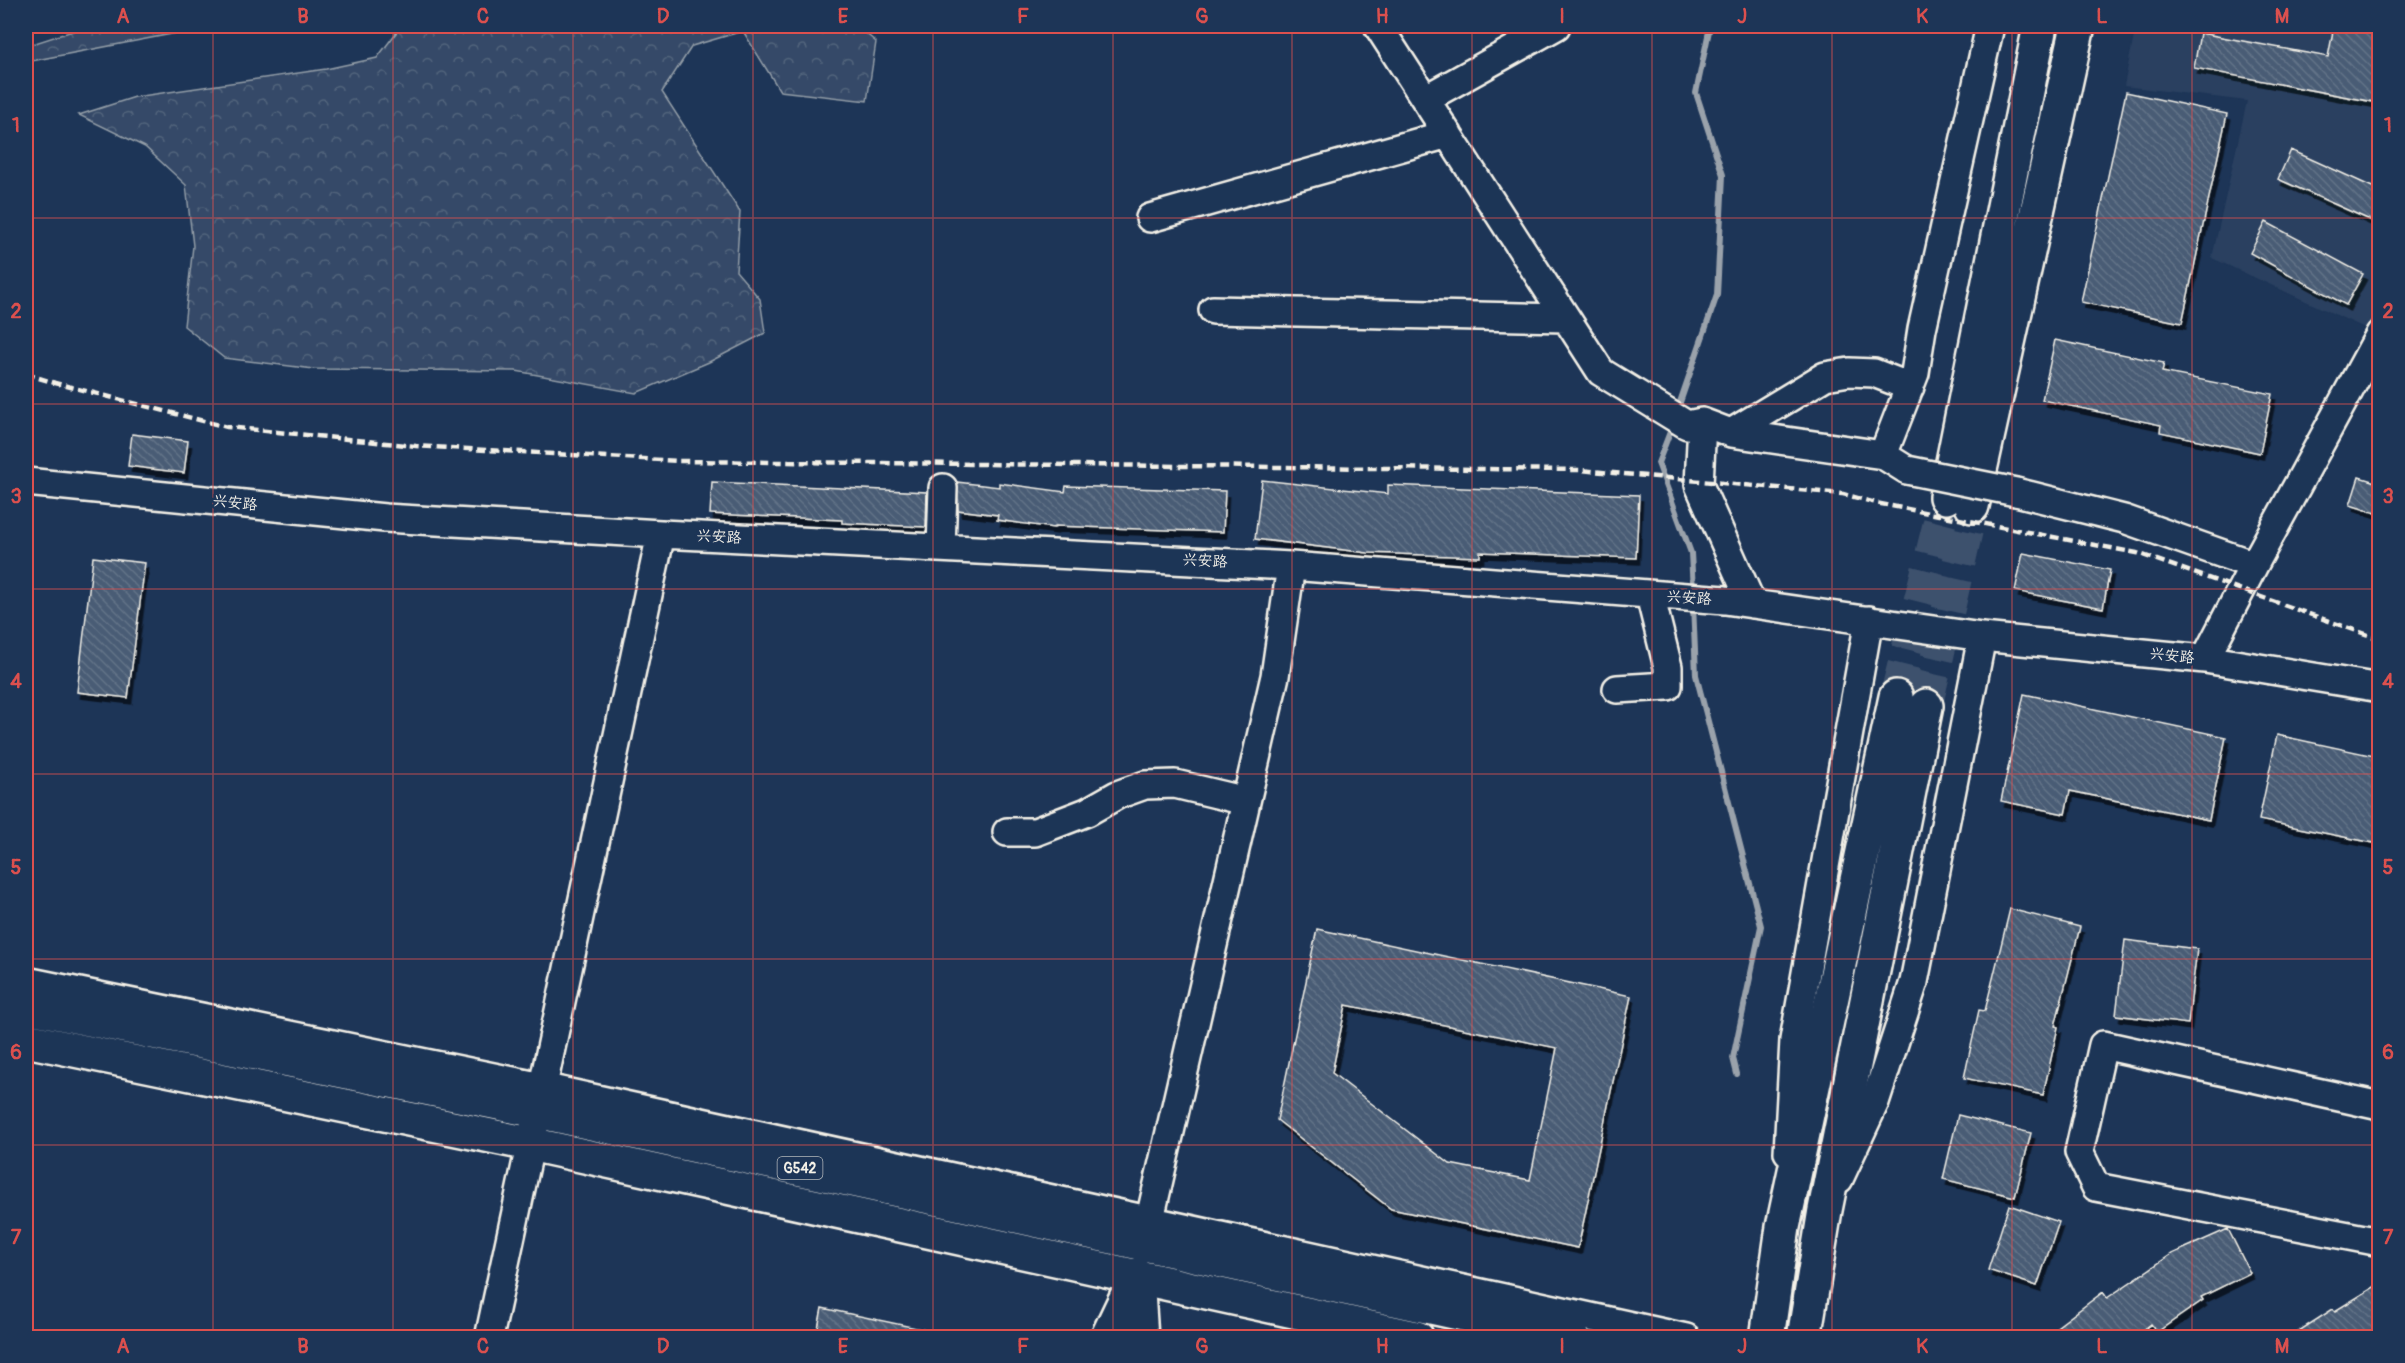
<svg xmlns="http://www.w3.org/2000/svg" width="2405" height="1363" font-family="Pangolin,'LXGW WenKai TC',sans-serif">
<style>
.built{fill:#2a4060}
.forest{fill:url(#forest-crowns);stroke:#949ea8;stroke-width:1.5}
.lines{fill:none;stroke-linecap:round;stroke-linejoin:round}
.stream{stroke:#9aa2ab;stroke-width:6}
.building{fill:url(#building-back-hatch);stroke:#f4f1e8;stroke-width:1.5;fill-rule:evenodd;filter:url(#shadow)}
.major-tunnel{stroke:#3d516d;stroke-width:33;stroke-dasharray:33 16;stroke-linecap:butt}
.minor-casing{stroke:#f4f1e8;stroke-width:32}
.major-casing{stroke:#f4f1e8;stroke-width:38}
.highway-casing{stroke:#f4f1e8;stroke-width:38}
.minor{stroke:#1d3557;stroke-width:27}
.major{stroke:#1d3557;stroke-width:33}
.highway{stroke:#1d3557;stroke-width:33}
.rail{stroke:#f4f1e8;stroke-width:4.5;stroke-dasharray:9 4.5;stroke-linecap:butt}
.minor-bridge-casing{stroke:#f4f1e8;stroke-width:32;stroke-linecap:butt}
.minor-bridge{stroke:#1d3557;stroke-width:27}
.grid{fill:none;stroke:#dc504e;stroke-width:1.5;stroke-opacity:0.55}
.labels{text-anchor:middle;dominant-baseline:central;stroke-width:5;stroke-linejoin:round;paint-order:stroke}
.shield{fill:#1d3557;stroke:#b4b9bc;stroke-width:1.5}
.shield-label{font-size:14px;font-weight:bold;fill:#f4f1e8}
.street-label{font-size:15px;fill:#f4f1e8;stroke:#1d3557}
.neatline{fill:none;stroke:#dc504e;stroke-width:2}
.grid-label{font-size:20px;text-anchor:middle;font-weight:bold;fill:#dc504e}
</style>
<defs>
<pattern id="forest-crowns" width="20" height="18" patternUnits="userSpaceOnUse" patternTransform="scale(1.5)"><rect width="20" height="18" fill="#354a67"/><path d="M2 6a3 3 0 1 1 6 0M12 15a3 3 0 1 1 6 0" fill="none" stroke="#53657d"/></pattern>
<pattern id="building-back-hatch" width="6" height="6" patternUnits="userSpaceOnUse" patternTransform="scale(1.5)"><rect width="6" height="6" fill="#485b74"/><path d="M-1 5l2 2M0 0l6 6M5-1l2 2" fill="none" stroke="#637388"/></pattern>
<filter id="shadow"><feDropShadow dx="3.5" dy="6" stdDeviation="0" flood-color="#0009"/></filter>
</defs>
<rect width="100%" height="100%" fill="#1d3557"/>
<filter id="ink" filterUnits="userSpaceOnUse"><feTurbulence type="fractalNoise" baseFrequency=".0167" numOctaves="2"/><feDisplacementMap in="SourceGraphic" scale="12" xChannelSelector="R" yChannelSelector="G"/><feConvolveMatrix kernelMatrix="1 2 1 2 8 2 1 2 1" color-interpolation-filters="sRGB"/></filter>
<g filter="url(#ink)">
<path class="built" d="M2136,26h243l1,300 -4,7 -164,-75 35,-157 -123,-15z"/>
<path class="forest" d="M88,26h103l-14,7 -151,29v-16z
M398,26h459l19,16 -9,59 -87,-10 -37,-60 -51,15 -30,46 78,120 -4,59 24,28 5,34 -56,29 -73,31 -120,-22 -202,-2 -90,-11 -40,-32 9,-80 -7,-61 -41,-38 -66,-32 56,-18 191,-28 51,-11 22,-29z"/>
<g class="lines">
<path class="stream" d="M1677,411l40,-116 6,-120 -27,-82 14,-67
M1673,424l-15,39 33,90 2,38
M1693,604l3,71 65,251 -28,132 4,16"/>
</g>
<path class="building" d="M2334,26h45v77l-185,-35 6,-35 128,24z
M2126,92l101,22 -45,209 -101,-21z
M2291,150l88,40v34l-101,-45z
M2266,222l97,52 -17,31 -96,-52z
M2055,340l109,23 -2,9 110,22 -12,59 -100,-21 1,-7 -119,-25z
M132,434l56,7 -4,32 -56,-7z
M2359,477l20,6v31l-29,-9z
M1262,480l126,14v-9l251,10 -3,63 -156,-6v5l-112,-4 -113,-14z
M712,482l215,10 -1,35 -84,-4v-3l-132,-6z
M957,482l42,5v-4l66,9 1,-6 159,5 -2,41 -168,-6 -1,2 -57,-8 1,-5 -40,-5z
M2023,553l87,17 -7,38 -88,-17z
M93,557l52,6 -17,135 -51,-6z
M2024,694l202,43 -17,83 -139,-29 -5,23 -64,-13z
M2277,735l102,22v87l-120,-24z
M2010,909l70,18 -25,99 3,1 -15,68 -79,-17 15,-68 6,1z
M1317,929l314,67 -53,252 -187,-39 -114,-89zM1346,1005l211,43 -27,132 -80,-16 -118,-91z
M2125,940l72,9 -9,75 -72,-9z
M1958,1115l73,18 -16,64 -72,-18z
M2009,1205l50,17 -22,64 -49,-16z
M2228,1229l22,44 -49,24 2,3 -46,32 -6,-8 -18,14h-68l-8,-11 46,-35 4,6 65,-44z
M2379,1284v54h-91l45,-29 2,2z
M822,1308l104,22 -1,8h-109z"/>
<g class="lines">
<path class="major-tunnel" d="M1896,697l50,-200
M1926,706l46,-200"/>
<g class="minor-casing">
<path id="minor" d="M1378,26l223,346 86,53 15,-3 29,11 152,22 24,15
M1425,99l131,-73
M1150,218l298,-84
M1213,310l353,8
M1702,422l-3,63 53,119
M1731,433l94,-57 24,-4 25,1 36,14
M1883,455l32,-82 7,-44 68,-303
M26,482l359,36 276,16 630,32 434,34 257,37 223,22 175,29
M2016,492l108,27 130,46
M941,548l2,-60
M2205,659l49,-94 126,-231
M1617,689l51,-3v-19l-18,-72
M1007,832h28l52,-20 30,-17 28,-10 30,-1 71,17
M26,981l516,106 1144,251
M2380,1106l-277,-61 -24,107 17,35 284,55
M1788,1152l6,-112 75,-420
M1839,1179l36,-77 39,-120 68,-345
M1146,1236l129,-560 16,-110
M489,1338l172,-804"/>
</g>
<g class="major-casing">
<path id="major" d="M1946,497l94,-471
M1972,506l106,-480
M1137,1277l4,61
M1107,1338l30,-63
M1767,1338l16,-111 113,-530
M1804,1338l21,-128 101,-504"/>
</g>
<g class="highway-casing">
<path id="highway" d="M26,1006l511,105 1036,227
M26,1040l504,104 887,194"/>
</g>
<use href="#minor" class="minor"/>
<use href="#major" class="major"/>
<use href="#highway" class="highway"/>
<path class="rail" d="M26,374l29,9 172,44 189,19 261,15 903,9 263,24 33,9 261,50 243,86"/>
<g class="minor-bridge-casing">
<path id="minor-bridge" d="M1907,470l109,22"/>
</g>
<use href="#minor-bridge" class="minor-bridge"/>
</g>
</g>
<path class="grid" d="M213,26v1312M393,26v1312M573,26v1312M753,26v1312M933,26v1312M1113,26v1312M1292,26v1312M1472,26v1312M1652,26v1312M1832,26v1312M2012,26v1312M2192,26v1312M26,218h2354M26,404h2354M26,589h2354M26,774h2354M26,959h2354M26,1145h2354"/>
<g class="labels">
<rect class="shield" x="777.5" y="1157" width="45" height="22" rx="4.5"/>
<g class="shield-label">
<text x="800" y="1168">G542</text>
</g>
<g class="street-label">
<text transform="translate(235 503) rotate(6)">兴安路</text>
<text transform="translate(719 537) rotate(3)">兴安路</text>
<text transform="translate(1205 561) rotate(3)">兴安路</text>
<text transform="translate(1689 598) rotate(4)">兴安路</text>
<text transform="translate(2172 656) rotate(6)">兴安路</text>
</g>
</g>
<rect width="2405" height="1363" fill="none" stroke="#1d3557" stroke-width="66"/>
<rect x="33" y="33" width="2339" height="1297" class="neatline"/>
<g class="grid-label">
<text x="123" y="23">A</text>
<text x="303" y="23">B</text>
<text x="483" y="23">C</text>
<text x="663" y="23">D</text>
<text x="843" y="23">E</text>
<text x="1023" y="23">F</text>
<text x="1202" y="23">G</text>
<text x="1382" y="23">H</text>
<text x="1562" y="23">I</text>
<text x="1742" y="23">J</text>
<text x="1922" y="23">K</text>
<text x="2102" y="23">L</text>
<text x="2282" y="23">M</text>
<text x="16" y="132">1</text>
<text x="2388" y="132">1</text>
<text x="16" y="318">2</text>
<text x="2388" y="318">2</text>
<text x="16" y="503">3</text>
<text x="2388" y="503">3</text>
<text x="16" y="688">4</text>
<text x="2388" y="688">4</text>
<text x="16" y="874">5</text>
<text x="2388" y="874">5</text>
<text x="16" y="1059">6</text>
<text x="2388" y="1059">6</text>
<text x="16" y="1244">7</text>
<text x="2388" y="1244">7</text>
<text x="123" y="1353">A</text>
<text x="303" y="1353">B</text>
<text x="483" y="1353">C</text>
<text x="663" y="1353">D</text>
<text x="843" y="1353">E</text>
<text x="1023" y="1353">F</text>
<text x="1202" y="1353">G</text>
<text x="1382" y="1353">H</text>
<text x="1562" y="1353">I</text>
<text x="1742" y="1353">J</text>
<text x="1922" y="1353">K</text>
<text x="2102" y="1353">L</text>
<text x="2282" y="1353">M</text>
</g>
</svg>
